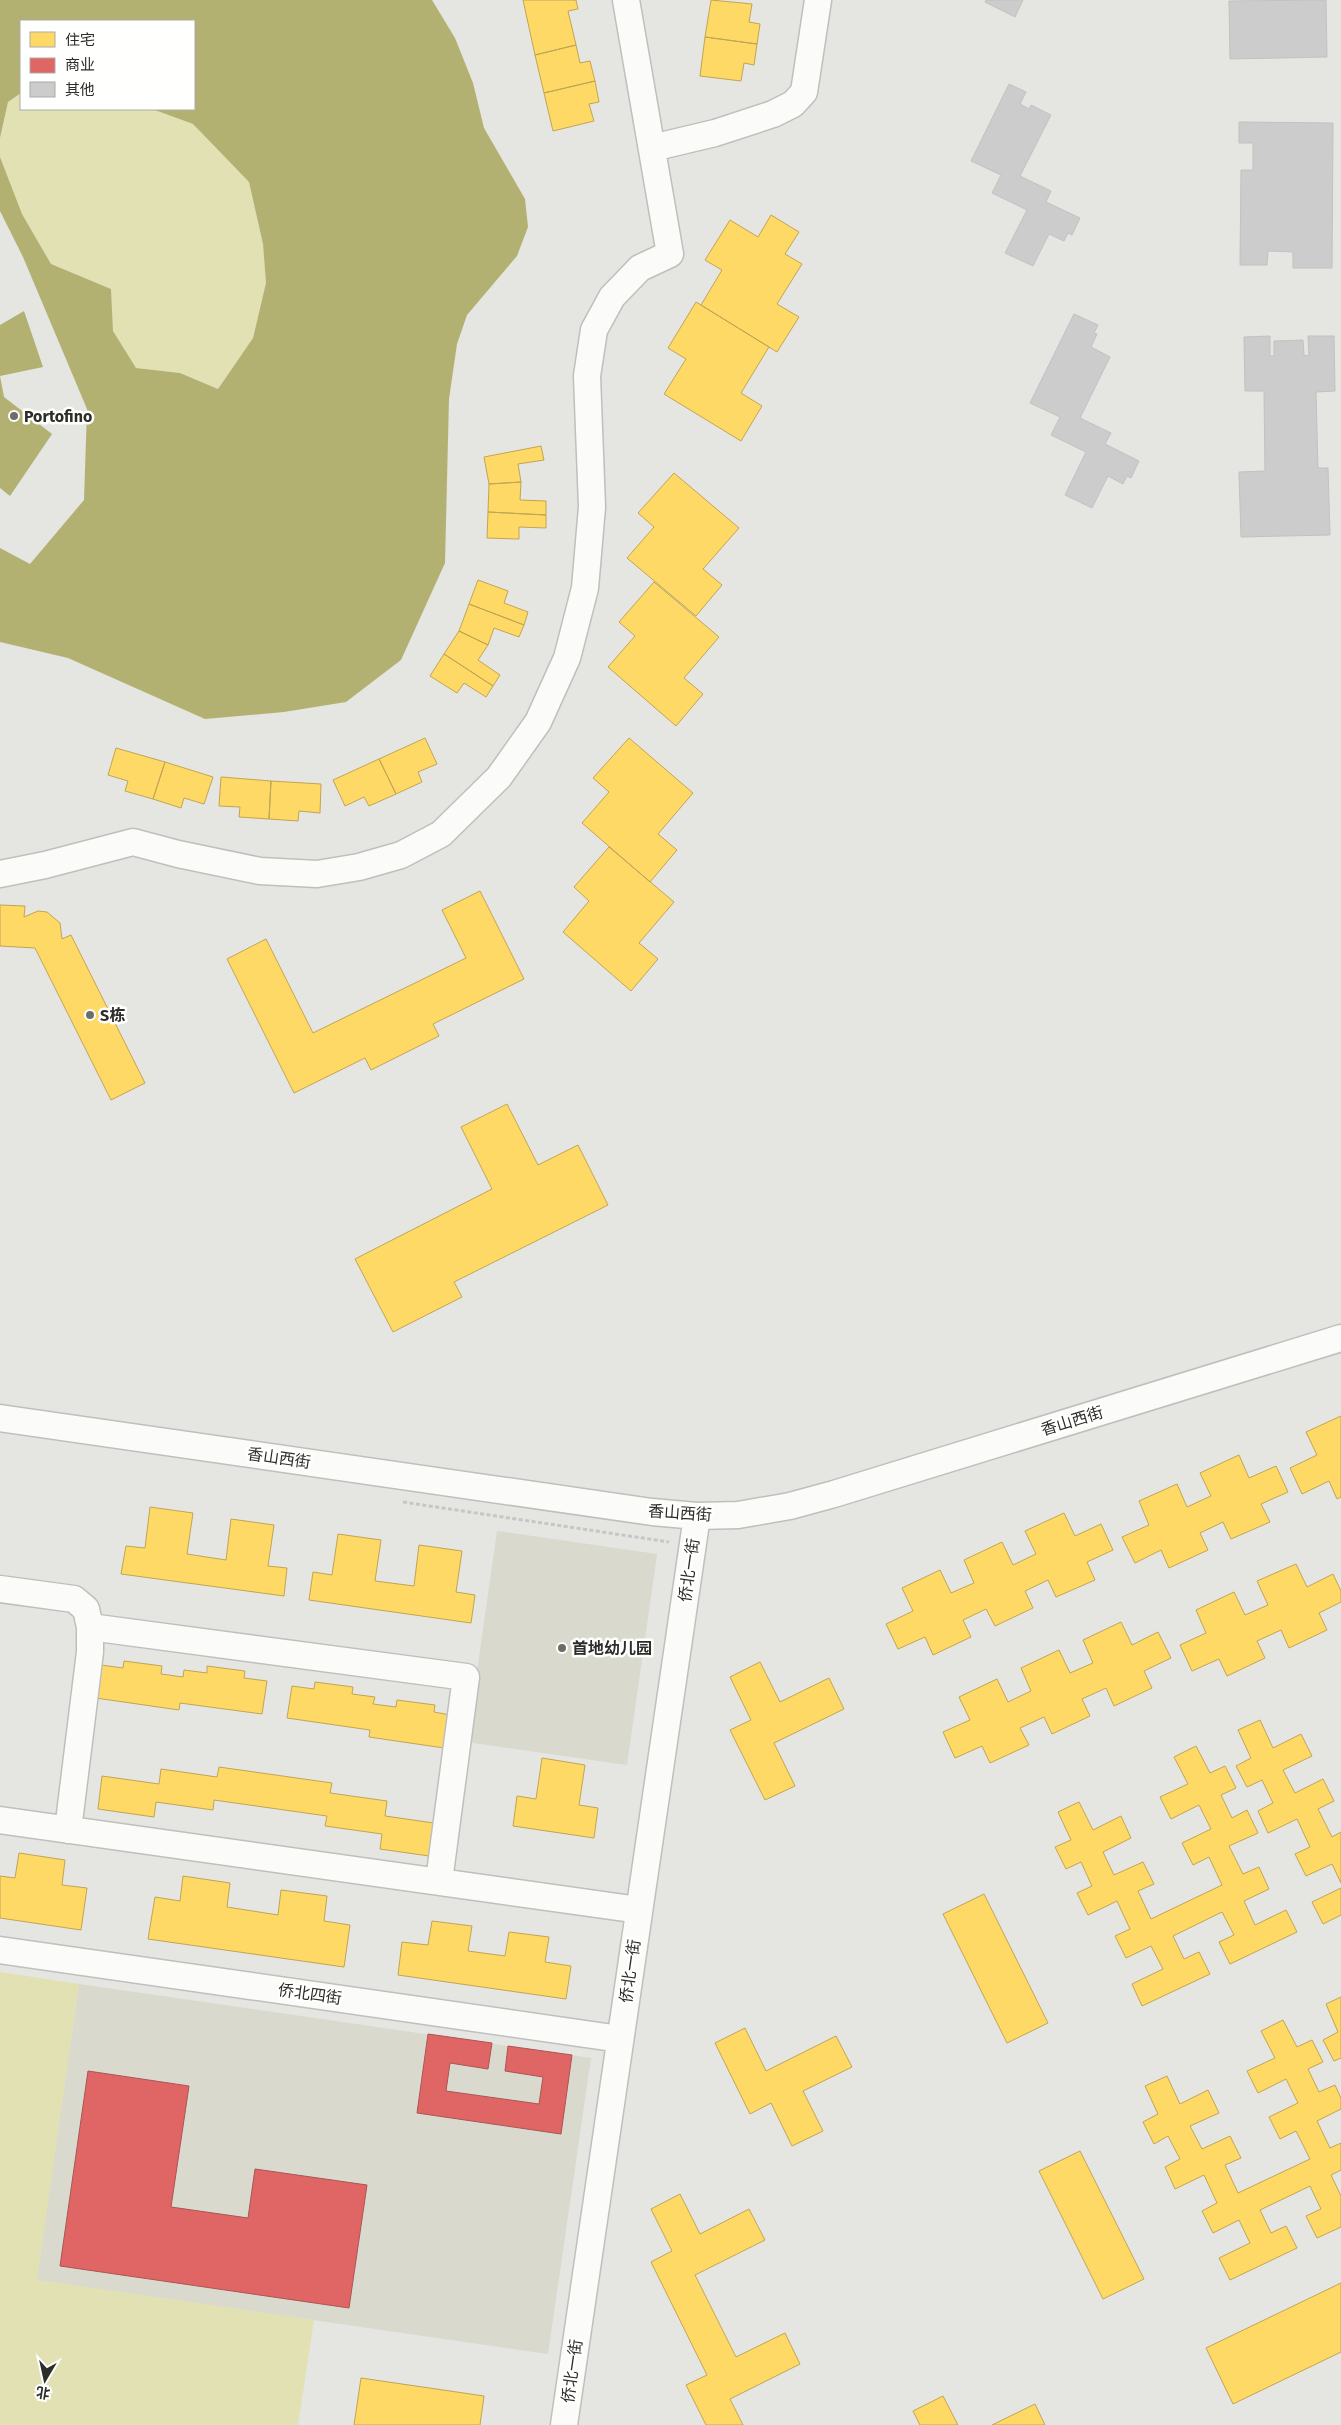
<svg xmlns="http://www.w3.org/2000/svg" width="1341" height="2425" font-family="'Fira Sans','Noto Sans SC',sans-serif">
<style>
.built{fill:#d9d9ce}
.green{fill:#e2e1b4}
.water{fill:#b3b172}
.homes{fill:#ffd966;stroke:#c0a554}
.shops{fill:#e06666;stroke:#aa5554}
.building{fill:#cbcccb;stroke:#c1c2c1}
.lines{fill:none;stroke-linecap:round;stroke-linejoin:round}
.minor-casing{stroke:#bfbfbc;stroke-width:29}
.path{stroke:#c6c6c4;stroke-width:3;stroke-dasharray:4 2.5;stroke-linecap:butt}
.minor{stroke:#fbfbfa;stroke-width:26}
.poi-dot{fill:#6d6d6a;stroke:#fffffe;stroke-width:2}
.labels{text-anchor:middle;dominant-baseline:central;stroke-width:5;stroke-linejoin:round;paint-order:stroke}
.poi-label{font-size:16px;font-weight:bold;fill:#2d2d2a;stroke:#fffffe;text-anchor:start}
.street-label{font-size:16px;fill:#2d2d2a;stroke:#fffffe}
</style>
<rect width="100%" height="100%" fill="#e5e5e1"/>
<path class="built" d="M497,1531l160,23 -30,211 -160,-23z
M79,1984l512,74 -43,296 -512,-74z"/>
<path class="green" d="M21,93v16h131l41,15 56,58 14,62 3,39 -13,55 -35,51 -38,-16 -45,-5 -22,-37 -2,-42 -60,-25 -29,-50 -22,-57v-19l8,-36z
M0,1972l79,12 -42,296 277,40 -16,105h-298z"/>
<path class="water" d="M0,0h432l23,38 18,45 11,45 41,71 3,28 -11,29 -50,59 -10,29 -8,55 -4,164 -44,97 -55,42 -62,10 -79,7 -137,-61 -68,-16v-94l30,16 54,-64 3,-91 -64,-152 -23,-46v-54l22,57 29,50 60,25 2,42 23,37 44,5 38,16 35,-51 13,-55 -3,-39 -14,-62 -56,-58 -41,-15h42v-88h-173v72l-13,9 -8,36z
M24,311l19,56 -43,9 4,21 48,37 -42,62 -10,-8v-163z"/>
<path class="homes" d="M523,0h53l2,9 -10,2 8,34 -41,10z
M711,0l41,4 -3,18 11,2 -3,20 -52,-7z
M705,37l52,7 -3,21 -10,-2 -3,18 -41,-5z
M576,45l4,18 10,-2 5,20 -51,12 -9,-38z
M595,81l4,21 -10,2 5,17 -41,10 -9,-38z
M771,215l28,17 -14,22 17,10 -25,40 22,13 -22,35 -76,-47 21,-35 -17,-10 25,-40 28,17z
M696,302l73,45 -28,46 21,13 -21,35 -77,-47 22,-35 -18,-11z
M541,446l3,14 -26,4 3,18 -32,2 -5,-27z
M674,473l65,55 -36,41 19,16 -26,31 -69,-58 27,-31 -16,-14z
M521,482l-1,18 26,1v14l-58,-3 1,-28z
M488,512l58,3v13l-27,-1v12l-32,-1z
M478,580l30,11 -4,12 24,9 -4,13 -55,-21z
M654,582l65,55 -35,41 19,16 -27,32 -68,-59 27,-31 -16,-14z
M469,604l55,21 -5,12 -25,-9 -6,17 -29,-14z
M459,631l29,14 -10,15 22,15 -7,11 -49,-32z
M444,654l49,32 -7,11 -22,-14 -7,10 -27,-17z
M425,738l12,26 -19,8 4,10 -26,12 -17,-35z
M629,738l64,55 -35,41 19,16 -27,32 -68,-59 27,-31 -16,-14z
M116,748l49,14 -12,37 -28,-8 3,-10 -20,-6z
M379,759l17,35 -27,12 -5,-9 -19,9 -12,-26z
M165,762l48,15 -9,27 -20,-6 -3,10 -28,-9z
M221,777l50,4 -2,38 -30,-2 1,-10 -21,-1z
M271,781l50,3 -1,29 -21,-2 -1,10 -29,-2z
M609,847l65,55 -35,41 19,16 -27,32 -68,-59 26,-31 -15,-14z
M480,891l44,88 -91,45 6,12 -68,34 -6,-12 -71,35 -67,-134 39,-20 47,94 153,-75 -24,-48z
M0,905l25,1 -1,11 14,-6 9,1 13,11 2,16 9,-4 74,148 -34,17 -76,-152 -35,-2z
M507,1104l31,61 40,-20 30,60 -154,77 8,15 -69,35 -38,-73 137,-70 -31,-62z
M1341,1416v81l-4,2 -8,-18 -27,13 -12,-26 27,-13 -11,-23z
M1239,1455l10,23 27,-12 12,26 -27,12 9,18 -39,17 -8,-17 -23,11 8,17 -39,18 -8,-18 -26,13 -13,-26 27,-12 -10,-24 38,-17 10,23 24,-11 -11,-23z
M150,1507l43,6 -6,41 39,6 5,-41 43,6 -6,41 19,2 -3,28 -163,-22 5,-28 19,2z
M1064,1513l11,23 26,-12 12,26 -26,12 8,18 -39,17 -8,-17 -23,11 8,17 -38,18 -9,-17 -23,11 8,17 -38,18 -8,-18 -27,12 -12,-25 27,-13 -11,-23 38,-18 11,23 23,-10 -10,-23 38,-18 11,23 23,-11 -11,-23z
M338,1534l43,6 -6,41 39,5 5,-41 43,6 -6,41 19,3 -4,28 -162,-23 4,-28 19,3z
M1296,1564l11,23 26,-13 8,17v11l-22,11 8,17 -38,18 -8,-18 -24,11 8,17 -38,18 -8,-17 -27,12 -12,-26 26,-12 -10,-23 38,-18 11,23 23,-10 -11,-24z
M1121,1622l11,23 26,-13 13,26 -27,13 8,17 -38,18 -8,-18 -24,11 8,17 -38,18 -8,-17 -24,11 9,17 -39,18 -8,-17 -27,12 -12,-26 27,-12 -11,-23 38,-18 11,23 23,-11 -10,-23 38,-18 11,23 23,-10 -10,-23z
M124,1661l38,5 -1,8 22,3 1,-7 23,3v-7l38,5 -1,7 23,3 -5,33 -82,-11 -1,7 -83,-12 5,-33 22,3z
M760,1662l20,40 49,-24 15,31 -70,34 21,43 -30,14 -35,-70 21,-10 -21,-43z
M315,1682l38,5 -1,7 23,3 -2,7 23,3 1,-7 38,5 -1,7 22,4 -5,33 -82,-12 1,-7 -83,-12 5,-32 22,3z
M1260,1720l13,28 28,-14 11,22 -29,14 12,23 28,-14 11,22 -16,8 14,28 9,-5v51l-9,-19 -26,12 -11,-22 15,-7 -13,-28 -29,14 -10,-22 15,-8 -11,-23 -15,7 -11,-21 15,-8 -13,-28z
M1196,1746l14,27 15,-7 11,22 -15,7 11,23 15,-8 11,23 -29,13 14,28 16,-7 10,22 -25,12 11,24 31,-15 11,22 -67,32 -11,-22 15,-7 -12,-23 -49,24 11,23 15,-7 11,22 -68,32 -10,-22 31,-15 -12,-23 -25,12 -11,-22 15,-7 -13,-28 -29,14 -11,-22 15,-7 -11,-24 -15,7 -11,-22 16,-7 -13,-28 21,-10 14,28 28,-14 10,22 -28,14 11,23 29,-13 11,22 -16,7 13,28 71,-34 -13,-28 -16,8 -11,-22 29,-14 -12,-24 -28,14 -11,-22 28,-13 -14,-27z
M542,1758l43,7 -6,40 19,3 -4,30 -81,-12 4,-30 19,3z
M219,1767l113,16 -2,10 57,8 -2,15 56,8 -5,33 -56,-8 2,-15 -57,-8 2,-10 -113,-16 -1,10 -57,-8 -2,15 -56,-8 4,-33 57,8 2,-15 56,8z
M19,1853l46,7 -3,25 25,3 -6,42 -81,-12v-42l15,2z
M183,1876l47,7 -3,24 51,8 3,-25 46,6 -3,25 26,4 -6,42 -196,-28 7,-42 25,4z
M1341,1888v27l-18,9 -11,-22z
M984,1894l64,129 -41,20 -64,-129z
M432,1921l40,5 -4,25 37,5 4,-24 40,5 -4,25 26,4 -5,33 -168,-24 4,-33 26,3z
M1341,1997v61l-7,3 -11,-21 15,-8 -12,-28z
M1283,2020l14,27 15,-7 11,22 -15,7 11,23 16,-7 6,13v11l-24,12 13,27 11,-5v27l-10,5 10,21v31l-24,11 -11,-22 15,-7 -11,-23 -50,24 11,23 15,-7 11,22 -67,32 -11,-22 31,-15 -11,-23 -26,13 -11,-22 15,-8 -13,-28 -29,14 -10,-22 15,-8 -12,-23 -14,8 -11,-22 15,-8 -13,-28 22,-10 13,28 28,-14 11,23 -29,13 12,23 28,-13 11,22 -16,7 13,28 72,-34 -14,-28 -16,8 -11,-22 29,-14 -12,-24 -28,14 -11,-22 28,-13 -14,-27z
M745,2028l21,43 70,-35 16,31 -49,24 20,40 -31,15 -21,-43 -21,11 -35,-71z
M1080,2151l64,128 -41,20 -64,-128z
M680,2194l20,40 49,-25 16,31 -70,35 41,82 49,-24 15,31 -70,35 13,26h-37l-20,-40 21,-10 -56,-113 21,-11 -21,-42z
M1341,2283v69l-108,52 -27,-56z
M361,2378l123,18 -4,29h-126z
M943,2396l15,29h-38l-7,-14z
M1035,2404l10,21h-53z"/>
<path class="shops" d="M428,2034l64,9 -4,26 -38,-6 -4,28 93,13 4,-27 -38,-6 3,-25 64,9 -11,79 -144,-21z
M88,2071l101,15 -18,121 77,11 7,-49 112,16 -18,123 -289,-42z"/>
<path class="building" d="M986,0h37l-8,17 -30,-15z
M1326,0l1,57 -97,2 -1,-58z
M1009,84l17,8 -6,12 9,5 2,-4 20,10 -31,61 31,15 -5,11 34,16 -8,17 -4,-2 -4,8 -15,-7 -16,32 -28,-13 22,-43 -35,-17 9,-18 -30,-14z
M1239,122l94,1 -1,145h-39v-16l-25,-1 -1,14h-27l1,-95h12v-27h-14z
M1074,314l24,11 -4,8 3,1 -6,13 19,10 -30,61 31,15 -6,11 34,17 -8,17 -4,-2 -4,8 -15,-8 -16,32 -27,-13 21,-43 -35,-17 9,-18 -30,-14z
M1270,336v20h4v-15l29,-1 1,15 5,1 -1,-20h26l1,55 -19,1 2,76h10l2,67 -89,2 -2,-65 26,-1 -1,-80h-19l-1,-54z"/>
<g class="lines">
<g class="minor-casing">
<path id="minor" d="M652,148l63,-15 58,-19 20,-10 11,-12 14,-92
M0,874l45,-9 88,-23 45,12 82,17 57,3 42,-7 42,-12 40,-21 58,-57 39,-55 29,-64 18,-70 7,-81 -5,-131 7,-46 18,-33 28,-29 30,-14 -44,-254
M0,1418l652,94 45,4 41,-1 52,-9 44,-12 507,-156
M0,1589l74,10 12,10 4,18v25l-22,178
M90,1627l376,50 -27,204
M0,1820l639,90
M0,1950l620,89
M564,2425l133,-909"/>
</g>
<path class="path" d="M403,1502l266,40"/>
<use href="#minor" class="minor"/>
</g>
<g class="poi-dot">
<circle cx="14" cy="416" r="5"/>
<circle cx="90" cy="1015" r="5"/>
<circle cx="562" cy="1648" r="5"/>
</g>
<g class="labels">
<g class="poi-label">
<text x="24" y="416">Portofino</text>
<text x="100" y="1015">S栋</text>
<text x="572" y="1648">首地幼儿园</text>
</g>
<g class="street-label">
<text transform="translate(1072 1421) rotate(-17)">香山西街</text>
<text transform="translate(279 1458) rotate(8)">香山西街</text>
<text transform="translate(680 1513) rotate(4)">香山西街</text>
<text transform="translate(689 1570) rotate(-82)">侨北一街</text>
<text transform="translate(630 1971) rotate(-82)">侨北一街</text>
<text transform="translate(310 1994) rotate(8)">侨北四街</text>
<text transform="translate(572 2371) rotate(-82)">侨北一街</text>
</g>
</g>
<rect x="20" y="20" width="175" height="90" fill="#fffffe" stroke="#ababa9"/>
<rect x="30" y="32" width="25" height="15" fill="#ffd966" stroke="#ababa9"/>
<text x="65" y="45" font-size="15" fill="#2d2d2a">住宅</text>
<rect x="30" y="58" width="25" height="15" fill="#e06666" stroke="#ababa9"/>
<text x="65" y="70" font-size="15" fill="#2d2d2a">商业</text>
<rect x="30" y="82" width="25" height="15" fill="#cbcccb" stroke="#ababa9"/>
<text x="65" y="95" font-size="15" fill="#2d2d2a">其他</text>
<g transform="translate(45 2380) rotate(189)" stroke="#fffffe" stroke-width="4" paint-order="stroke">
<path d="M0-4L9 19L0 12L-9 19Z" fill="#2d2d2a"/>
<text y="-8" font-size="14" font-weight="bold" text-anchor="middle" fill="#2d2d2a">北</text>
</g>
</svg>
